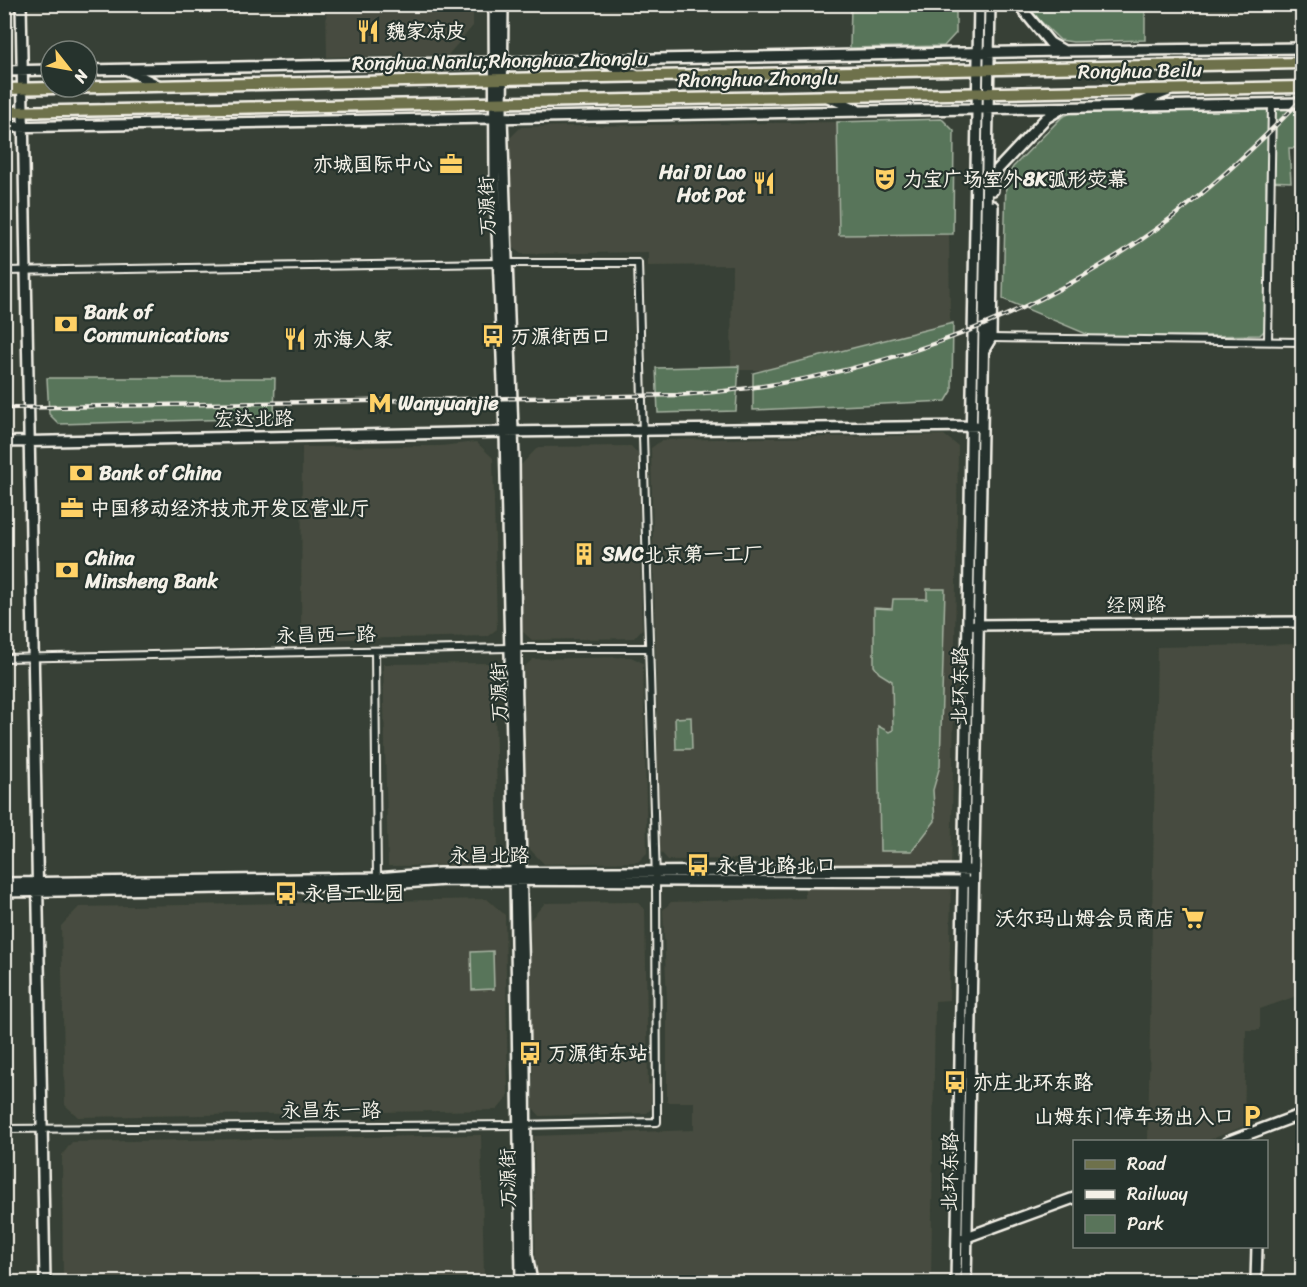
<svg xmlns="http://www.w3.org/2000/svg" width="1307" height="1287" font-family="Sriracha,'LXGW WenKai TC',sans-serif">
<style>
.built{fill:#474c3f}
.green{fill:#59745a;stroke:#a6b2a1;stroke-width:1.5}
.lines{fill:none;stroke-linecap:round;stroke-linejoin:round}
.street-casing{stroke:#f4f1e8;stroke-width:10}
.secondary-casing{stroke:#f4f1e8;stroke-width:14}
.primary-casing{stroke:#f4f1e8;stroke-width:15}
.street{stroke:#26332d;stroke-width:6}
.secondary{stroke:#26332d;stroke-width:9}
.primary{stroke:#6e714b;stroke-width:10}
.rail-casing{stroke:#f4f1e8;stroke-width:4.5}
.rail{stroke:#26332d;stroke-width:2;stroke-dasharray:7;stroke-linecap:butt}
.labels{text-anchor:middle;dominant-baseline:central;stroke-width:4.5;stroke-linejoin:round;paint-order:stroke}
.poi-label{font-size:20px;font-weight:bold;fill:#f4f1e8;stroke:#26332d;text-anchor:start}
.street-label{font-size:20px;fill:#f4f1e8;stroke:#26332d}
</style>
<rect width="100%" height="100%" fill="#374036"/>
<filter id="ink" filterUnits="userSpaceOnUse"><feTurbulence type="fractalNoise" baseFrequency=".0167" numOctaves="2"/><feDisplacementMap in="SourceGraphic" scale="12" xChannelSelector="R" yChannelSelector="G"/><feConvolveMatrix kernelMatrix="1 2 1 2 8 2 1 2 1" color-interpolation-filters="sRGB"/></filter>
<g filter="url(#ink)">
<path class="built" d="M326,5h147v21l-25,29 -121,2z
M837,122l2,113 110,-1 1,89 -85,26 -64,14 -38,7h-32l1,-105 -84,1v-14l-127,2 -8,-7 -4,-108 12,-12z
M944,435l14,11 -2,136 -7,418 -14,1 -4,281h-395l-2,-146 160,-6v-28h-27v-101l-4,-91 8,-8 134,-4 -1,-40 -136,2 -8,-9 -9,-403 11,-8z
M476,442l17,16 4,171 -9,7 -187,4 1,-193 139,-1z
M631,446l7,8 4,175 -8,9 -102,2 -9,-8 -3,-166 18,-19z
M1302,644v350l-42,15v21h-14l-2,96 -37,15h-59l9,-494z
M631,657l12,6 4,190 -9,9 -94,2 -17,-18 -3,-179 9,-8z
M494,663l4,183 -16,19 -94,1 -5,-202z
M487,899l18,16 3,182 -11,13 -419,7 -13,-12 -4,-179 18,-19z
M637,902l8,8 3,174 3,1v24l-4,4 -107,3 -7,-8 -3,-188 15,-17z
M481,1135l3,144 22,-1v4h-443l-1,-127 10,-13z"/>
<path class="green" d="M851,5h105v28l-12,13 -94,2z
M1024,5h121v35l-72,2 -13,-2z
M1302,108v40h-13l2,34 -25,-1 -1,149 -5,5 -164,3 -93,-39 3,-120 7,-12 49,-50 9,-4z
M942,119l12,12 -1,103 -114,1 -2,-113z
M953,323l-1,68 -6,10 -193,9v-37z
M739,366l-3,45 -78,2 -2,-45z
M47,378h228l-1,40 -215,6 -10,-10z
M927,589h18l-5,177 -7,24 2,31 -23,30h-32l-2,-125 11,6 4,-2 -1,-49 -13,-8 -5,-7v-58l18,1 1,-10h34z
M691,717l1,32h-16l-1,-31z
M493,951l1,38 -22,1 -1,-38z"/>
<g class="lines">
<g class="street-casing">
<path id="street" d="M4,271l494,-8h140l18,618 1,241 -139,3 -514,4
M991,338l311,4
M1268,341l4,-237
M375,651l2,230
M4,658l505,-10h140"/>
</g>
<g class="secondary-casing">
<path id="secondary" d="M21,4l24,1278
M494,4l1,175 10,253 10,441 6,409
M503,4l-1,113 12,342 2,207 8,315 3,273 5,28
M1018,4l32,39 14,8 238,-3
M604,62l31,13
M87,70l977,-19
M127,70l33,16
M4,71l47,-1
M828,97l28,12
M1136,104l35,-14
M4,127l1298,-24
M993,190v-10l5,-11 48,-51 15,-9
M984,350l7,-12 2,-132
M4,442l501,-10 471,-6
M975,625l327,-3
M4,883l373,-5 62,-5 529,-3
M4,892l373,-7 68,-5 523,2
M1227,1142l75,-28
M964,1238l110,-40
M956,1282l23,-1278
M966,1282l24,-1278
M1256,1282l1,-36"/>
</g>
<g class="primary-casing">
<path id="primary" d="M4,89l1298,-26
M4,112c433,-7 866,-20 1298,-25"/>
</g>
<use href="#street" class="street"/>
<use href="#secondary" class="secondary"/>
<use href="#primary" class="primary"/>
<g class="rail-casing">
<path id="rail" d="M4,408l674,-13c177,-11 355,-71 497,-180 46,-35 87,-75 127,-116"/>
</g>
<use href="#rail" class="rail"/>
</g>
</g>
<defs>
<g id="restaurant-bare" transform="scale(1.8)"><path d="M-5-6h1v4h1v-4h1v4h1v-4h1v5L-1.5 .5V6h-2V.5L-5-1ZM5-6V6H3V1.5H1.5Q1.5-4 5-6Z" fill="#ffd166" stroke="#26332d" stroke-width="2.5" paint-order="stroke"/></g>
<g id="office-bare" transform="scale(1.8)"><path d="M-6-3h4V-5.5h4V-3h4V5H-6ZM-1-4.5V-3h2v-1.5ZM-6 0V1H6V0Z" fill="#ffd166" stroke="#26332d" stroke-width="2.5" paint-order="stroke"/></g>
<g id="theatre-bare" transform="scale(1.8)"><path d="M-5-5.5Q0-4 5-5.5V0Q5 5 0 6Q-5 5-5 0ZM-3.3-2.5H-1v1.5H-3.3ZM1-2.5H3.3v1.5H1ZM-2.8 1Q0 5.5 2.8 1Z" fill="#ffd166" stroke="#26332d" stroke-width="2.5" paint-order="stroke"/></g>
<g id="bank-bare" transform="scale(1.8)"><path d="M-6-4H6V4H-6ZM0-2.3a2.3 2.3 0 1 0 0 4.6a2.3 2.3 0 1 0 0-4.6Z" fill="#ffd166" stroke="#26332d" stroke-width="2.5" paint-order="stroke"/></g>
<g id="bus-bare" transform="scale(1.8)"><path d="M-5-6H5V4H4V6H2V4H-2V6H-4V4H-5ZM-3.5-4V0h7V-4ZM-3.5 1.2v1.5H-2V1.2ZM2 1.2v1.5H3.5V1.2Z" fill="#ffd166" stroke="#26332d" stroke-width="2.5" paint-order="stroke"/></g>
<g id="metro-bare" transform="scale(1.8)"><path d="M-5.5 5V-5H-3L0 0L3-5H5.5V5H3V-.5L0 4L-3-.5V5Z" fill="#ffd166" stroke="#26332d" stroke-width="2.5" paint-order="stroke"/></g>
<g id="building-bare" transform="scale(1.8)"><path d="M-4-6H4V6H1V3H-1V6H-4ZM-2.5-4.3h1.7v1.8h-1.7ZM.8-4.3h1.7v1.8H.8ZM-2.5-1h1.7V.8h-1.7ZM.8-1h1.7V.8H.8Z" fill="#ffd166" stroke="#26332d" stroke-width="2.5" paint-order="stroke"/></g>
<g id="supermarket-bare" transform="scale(1.8)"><path d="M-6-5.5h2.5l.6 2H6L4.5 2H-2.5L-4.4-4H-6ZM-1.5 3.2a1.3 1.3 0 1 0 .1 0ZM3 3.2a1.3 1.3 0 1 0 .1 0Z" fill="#ffd166" stroke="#26332d" stroke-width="2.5" paint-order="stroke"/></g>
<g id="parking-bare" transform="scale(1.8)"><path d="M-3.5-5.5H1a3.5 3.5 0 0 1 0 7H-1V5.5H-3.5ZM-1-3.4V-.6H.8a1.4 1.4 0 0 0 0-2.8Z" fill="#ffd166" stroke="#26332d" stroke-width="2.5" paint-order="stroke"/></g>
</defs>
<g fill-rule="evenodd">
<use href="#restaurant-bare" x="368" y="31"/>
<use href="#office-bare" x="451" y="164"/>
<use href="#theatre-bare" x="885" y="179"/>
<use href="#restaurant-bare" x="764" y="183"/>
<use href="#bank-bare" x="66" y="324"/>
<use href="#bus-bare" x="493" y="336"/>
<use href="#restaurant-bare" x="295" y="339"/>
<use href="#metro-bare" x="380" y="403"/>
<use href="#bank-bare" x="81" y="473"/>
<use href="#office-bare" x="72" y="508"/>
<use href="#building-bare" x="584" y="554"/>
<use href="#bank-bare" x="67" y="570"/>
<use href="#bus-bare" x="698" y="865"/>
<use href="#bus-bare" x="286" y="893"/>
<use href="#supermarket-bare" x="1193" y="918"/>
<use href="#bus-bare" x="530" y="1053"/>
<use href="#bus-bare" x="955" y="1082"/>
<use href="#parking-bare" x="1252" y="1116"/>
</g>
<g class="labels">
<g class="poi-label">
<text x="386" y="31">魏家凉皮</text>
<text x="433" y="164" text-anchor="end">亦城国际中心</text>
<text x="746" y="172" text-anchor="end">Hai Di Lao<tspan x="746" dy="23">Hot Pot</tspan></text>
<text x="903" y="179">力宝广场室外8K弧形荧幕</text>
<text x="84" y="312">Bank of<tspan x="84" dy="23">Communications</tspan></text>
<text x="511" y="336">万源街西口</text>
<text x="313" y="339">亦海人家</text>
<text x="398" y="403">Wanyuanjie</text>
<text x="99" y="473">Bank of China</text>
<text x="90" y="508">中国移动经济技术开发区营业厅</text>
<text x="602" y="554">SMC北京第一工厂</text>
<text x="85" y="558">China<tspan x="85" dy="23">Minsheng Bank</tspan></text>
<text x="716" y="865">永昌北路北口</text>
<text x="304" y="893">永昌工业园</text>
<text x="1175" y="918" text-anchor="end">沃尔玛山姆会员商店</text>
<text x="548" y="1053">万源街东站</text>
<text x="973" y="1082">亦庄北环东路</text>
<text x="1234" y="1116" text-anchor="end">山姆东门停车场出入口</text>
</g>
<g class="street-label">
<text transform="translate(500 61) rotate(-1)">Ronghua Nanlu;Rhonghua Zhonglu</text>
<text transform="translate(1140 71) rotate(-1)">Ronghua Beilu</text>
<text transform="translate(758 79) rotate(-1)">Rhonghua Zhonglu</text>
<text transform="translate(487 206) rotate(-92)">万源街</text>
<text transform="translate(254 419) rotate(-1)">宏达北路</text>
<text transform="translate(1136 605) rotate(-1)">经网路</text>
<text transform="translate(326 635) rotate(-1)">永昌西一路</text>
<text transform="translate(960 686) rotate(-89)">北环东路</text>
<text transform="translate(499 692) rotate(-91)">万源街</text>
<text x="489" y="855">永昌北路</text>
<text x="331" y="1110">永昌东一路</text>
<text transform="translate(950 1172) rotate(-89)">北环东路</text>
<text transform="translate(508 1178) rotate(-91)">万源街</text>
</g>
</g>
<rect width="1307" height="1287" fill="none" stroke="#26332d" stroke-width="24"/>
<rect x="12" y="12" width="1283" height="1263" fill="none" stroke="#f4f1e8" stroke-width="2" filter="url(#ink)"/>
<rect x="1073" y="1140" width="195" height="108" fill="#26332d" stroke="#787f78" stroke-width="1.5"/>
<rect x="1085" y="1160" width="30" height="9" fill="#6e714b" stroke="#787f78" stroke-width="1.5"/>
<text x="1127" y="1170" font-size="18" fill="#f4f1e8">Road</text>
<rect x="1085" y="1190" width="30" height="9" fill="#f4f1e8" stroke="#787f78" stroke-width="1.5"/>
<text x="1127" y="1200" font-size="18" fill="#f4f1e8">Railway</text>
<rect x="1085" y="1215" width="30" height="18" fill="#59745a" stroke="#787f78" stroke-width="1.5"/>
<text x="1127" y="1230" font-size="18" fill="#f4f1e8">Park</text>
<g transform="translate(69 69) rotate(121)"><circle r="28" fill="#26332d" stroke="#787f78" stroke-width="1.5"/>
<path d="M0-4.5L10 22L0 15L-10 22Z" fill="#ffd166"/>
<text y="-9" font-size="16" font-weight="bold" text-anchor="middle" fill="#f4f1e8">N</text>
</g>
</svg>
